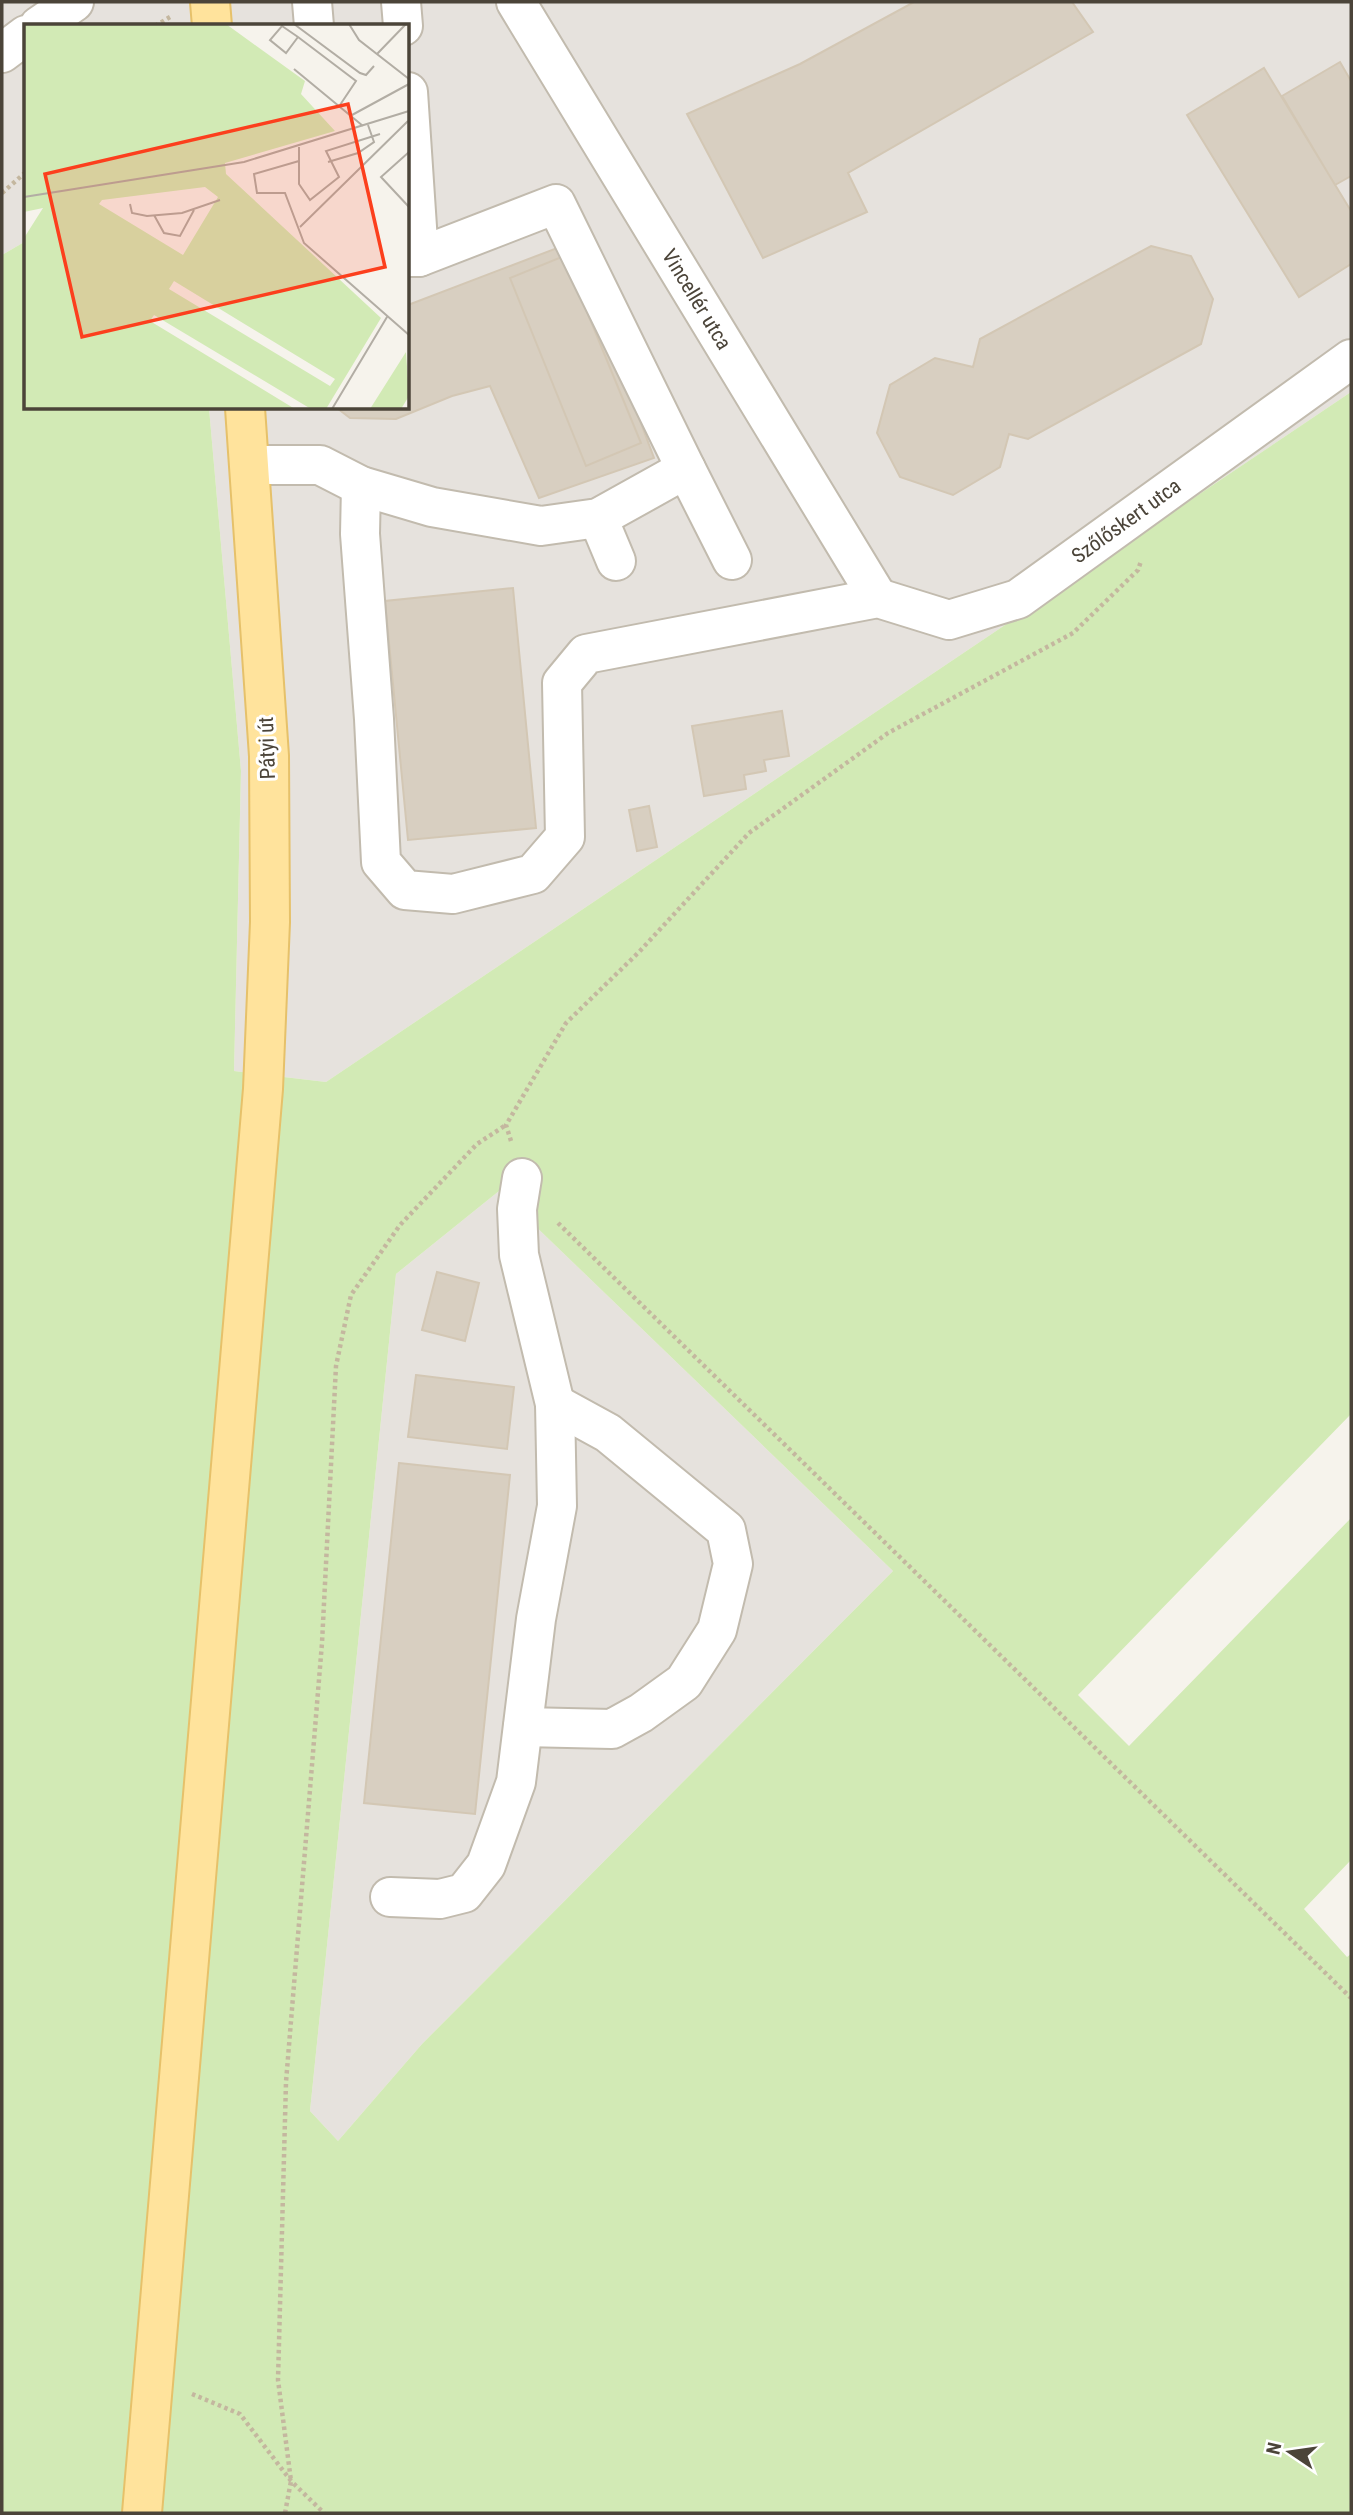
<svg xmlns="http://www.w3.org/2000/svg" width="1353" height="2515" font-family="'Roboto Condensed',sans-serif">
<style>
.industrial{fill:#e6e2dd}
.green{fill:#d2eab5;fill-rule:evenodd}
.building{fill:#d8cfc1;stroke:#d3c7b4;stroke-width:2}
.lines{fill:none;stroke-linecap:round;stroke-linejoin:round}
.minor-casing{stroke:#c2bbae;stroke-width:42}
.major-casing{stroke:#e6c16a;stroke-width:42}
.path{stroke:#c4b79f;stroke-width:4.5;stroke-dasharray:3.5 3.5;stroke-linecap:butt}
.minor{stroke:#fff;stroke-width:38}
.major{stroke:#ffe39c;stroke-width:38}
.labels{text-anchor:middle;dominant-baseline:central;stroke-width:6;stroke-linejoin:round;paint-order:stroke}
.street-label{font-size:21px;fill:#4b4439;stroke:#fff}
.inset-road{fill:none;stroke:#b2ada4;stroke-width:2}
.view{fill:#fc3f1d;fill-opacity:0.15;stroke:#fc3f1d;stroke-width:3.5}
.inset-edge{fill:none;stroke:#4b4439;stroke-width:3.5}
</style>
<rect width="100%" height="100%" fill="#f6f3ec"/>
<path class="industrial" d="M2,2h1349v390l-1025,690 -92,-11 7,-300 -32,-363h199v-382h-382v215l-24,14z
M499,1191l394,380 -471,473 -84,97 -28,-30 86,-837z"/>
<path class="green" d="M26,241v167h183l32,363 -7,300 92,11 1025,-690v1022l-273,281 51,51 222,-228v342l-47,49 43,48 4,-3v559h-1349v-2258zM499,1191l394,380 -471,473 -84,97 -28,-30 86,-837z"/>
<path class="building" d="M914,2h158l21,30 -245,141 19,39 -104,46 -76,-144 113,-50z
M1340,62l11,19v95l-16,9 -53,-89z
M1264,68l87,143v53l-52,33 -112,-182z
M573,242l81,216 -115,40 -49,-112 -38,10 -56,23 -46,-1 -13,-10h71v-103z
M1151,246l40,10 22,43 -12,45 -173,95 -19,-5 -9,33 -47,28 -53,-18 -23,-44 13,-48 45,-27 38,9 7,-28z
M564,256l77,187 -55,23 -76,-188z
M513,588l23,240 -128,12 -23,-239z
M782,711l7,45 -25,4 2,11 -22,4 2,14 -42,7 -12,-70z
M649,806l8,41 -20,4 -8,-41z
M437,1272l42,11 -14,58 -43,-11z
M416,1375l98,12 -7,62 -99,-12z
M399,1463l111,12 -35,339 -111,-11z"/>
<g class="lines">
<g class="minor-casing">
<g id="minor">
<path d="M312,2l2,24"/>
<path d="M401,2l2,24"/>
<path id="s1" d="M516,2l362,596"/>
<path d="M39,26l35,-24"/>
<path d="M2,53l24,-18"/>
<path d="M408,92l11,165"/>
<path d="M250,465h70l41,21 71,21 109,19 57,-8 88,-49 -130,-265 -137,53h-11"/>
<path d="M686,469l46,91"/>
<path id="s2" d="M361,486l-1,48 14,185 7,143 24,28 48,4 80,-20 32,-37 -3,-154 24,-29 292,-56 71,22 69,-21 333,-240"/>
<path d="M598,518l18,43"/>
<path d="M523,1727l89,2 29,-16 43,-31 33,-52 16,-66 -7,-34 -118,-97 -53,-29"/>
<path d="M390,1897l50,2 24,-6 22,-28 30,-83 20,-163 21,-113 -2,-102 -36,-149 -2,-46 5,-31"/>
</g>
</g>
<g class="major-casing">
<path id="major" d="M210,2l2,24
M142,2513l121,-1424 7,-167 -1,-166 -24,-348"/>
</g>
<path class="path" d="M155,26l15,-9
M2,193l24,-21
M511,1141l-5,-16 60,-102 73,-71 110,-119 139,-100 185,-100 65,-63 3,-9
M558,1223l793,775
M192,2394l48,20 51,67 33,32
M285,2513l6,-32 -13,-101 8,-298 36,-439 14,-277 15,-71 49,-70 77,-81 29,-19"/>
<use href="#minor" class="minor"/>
<use href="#major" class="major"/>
</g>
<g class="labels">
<g class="street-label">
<text stroke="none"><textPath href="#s1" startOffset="348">Vincellér utca</textPath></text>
<text stroke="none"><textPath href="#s2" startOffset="1362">Szőlőskert utca</textPath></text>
<text transform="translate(267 748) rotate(-92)">Pátyi út</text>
</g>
</g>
<g transform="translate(24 24)">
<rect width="385" height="385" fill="#f6f3ec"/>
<path d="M0,0h202l79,57 -4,13 34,37 -110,32 1,11 155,144 -55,91h-15l-157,-94 -4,6 145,88h-271v-171l19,-30 -19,4zM181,163l13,10 -35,58 -84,-51 3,-4zM150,257l161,98 -5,7 -161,-97zM382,328l3,44 -8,13h-31z" fill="#d2eab5" fill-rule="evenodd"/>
<path class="inset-road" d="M270,0l66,49 6,2 8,-9M325,0l10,16 50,39M274,13l-12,16 -16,-13 12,-14 16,11 58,44 -16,24M353,30l29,-30M270,45l69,57M328,91l57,-31M275,123v37l11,16 29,-23 -13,-26 54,-17M385,128l-28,25 28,30M275,137l-45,13 3,19h28l19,50 105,92M304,138l30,-9 16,-11 -6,-17M0,173l220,-35 165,-51M106,180l2,9 15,3 35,-3 38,-13M130,191l10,18 16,3 14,-26M276,203l108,-106M308,385l55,-92"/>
<path class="view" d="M324,80l37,163 -303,70 -37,-163z"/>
<rect width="385" height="385" class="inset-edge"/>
</g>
<rect width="1353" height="2515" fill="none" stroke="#4b4439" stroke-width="7"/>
<g transform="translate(1290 2452) rotate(283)" stroke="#ffffff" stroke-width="5" paint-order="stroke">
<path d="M0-5L12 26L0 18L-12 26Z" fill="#4b4439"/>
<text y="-10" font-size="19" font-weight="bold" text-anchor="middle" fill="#4b4439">N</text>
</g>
</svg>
